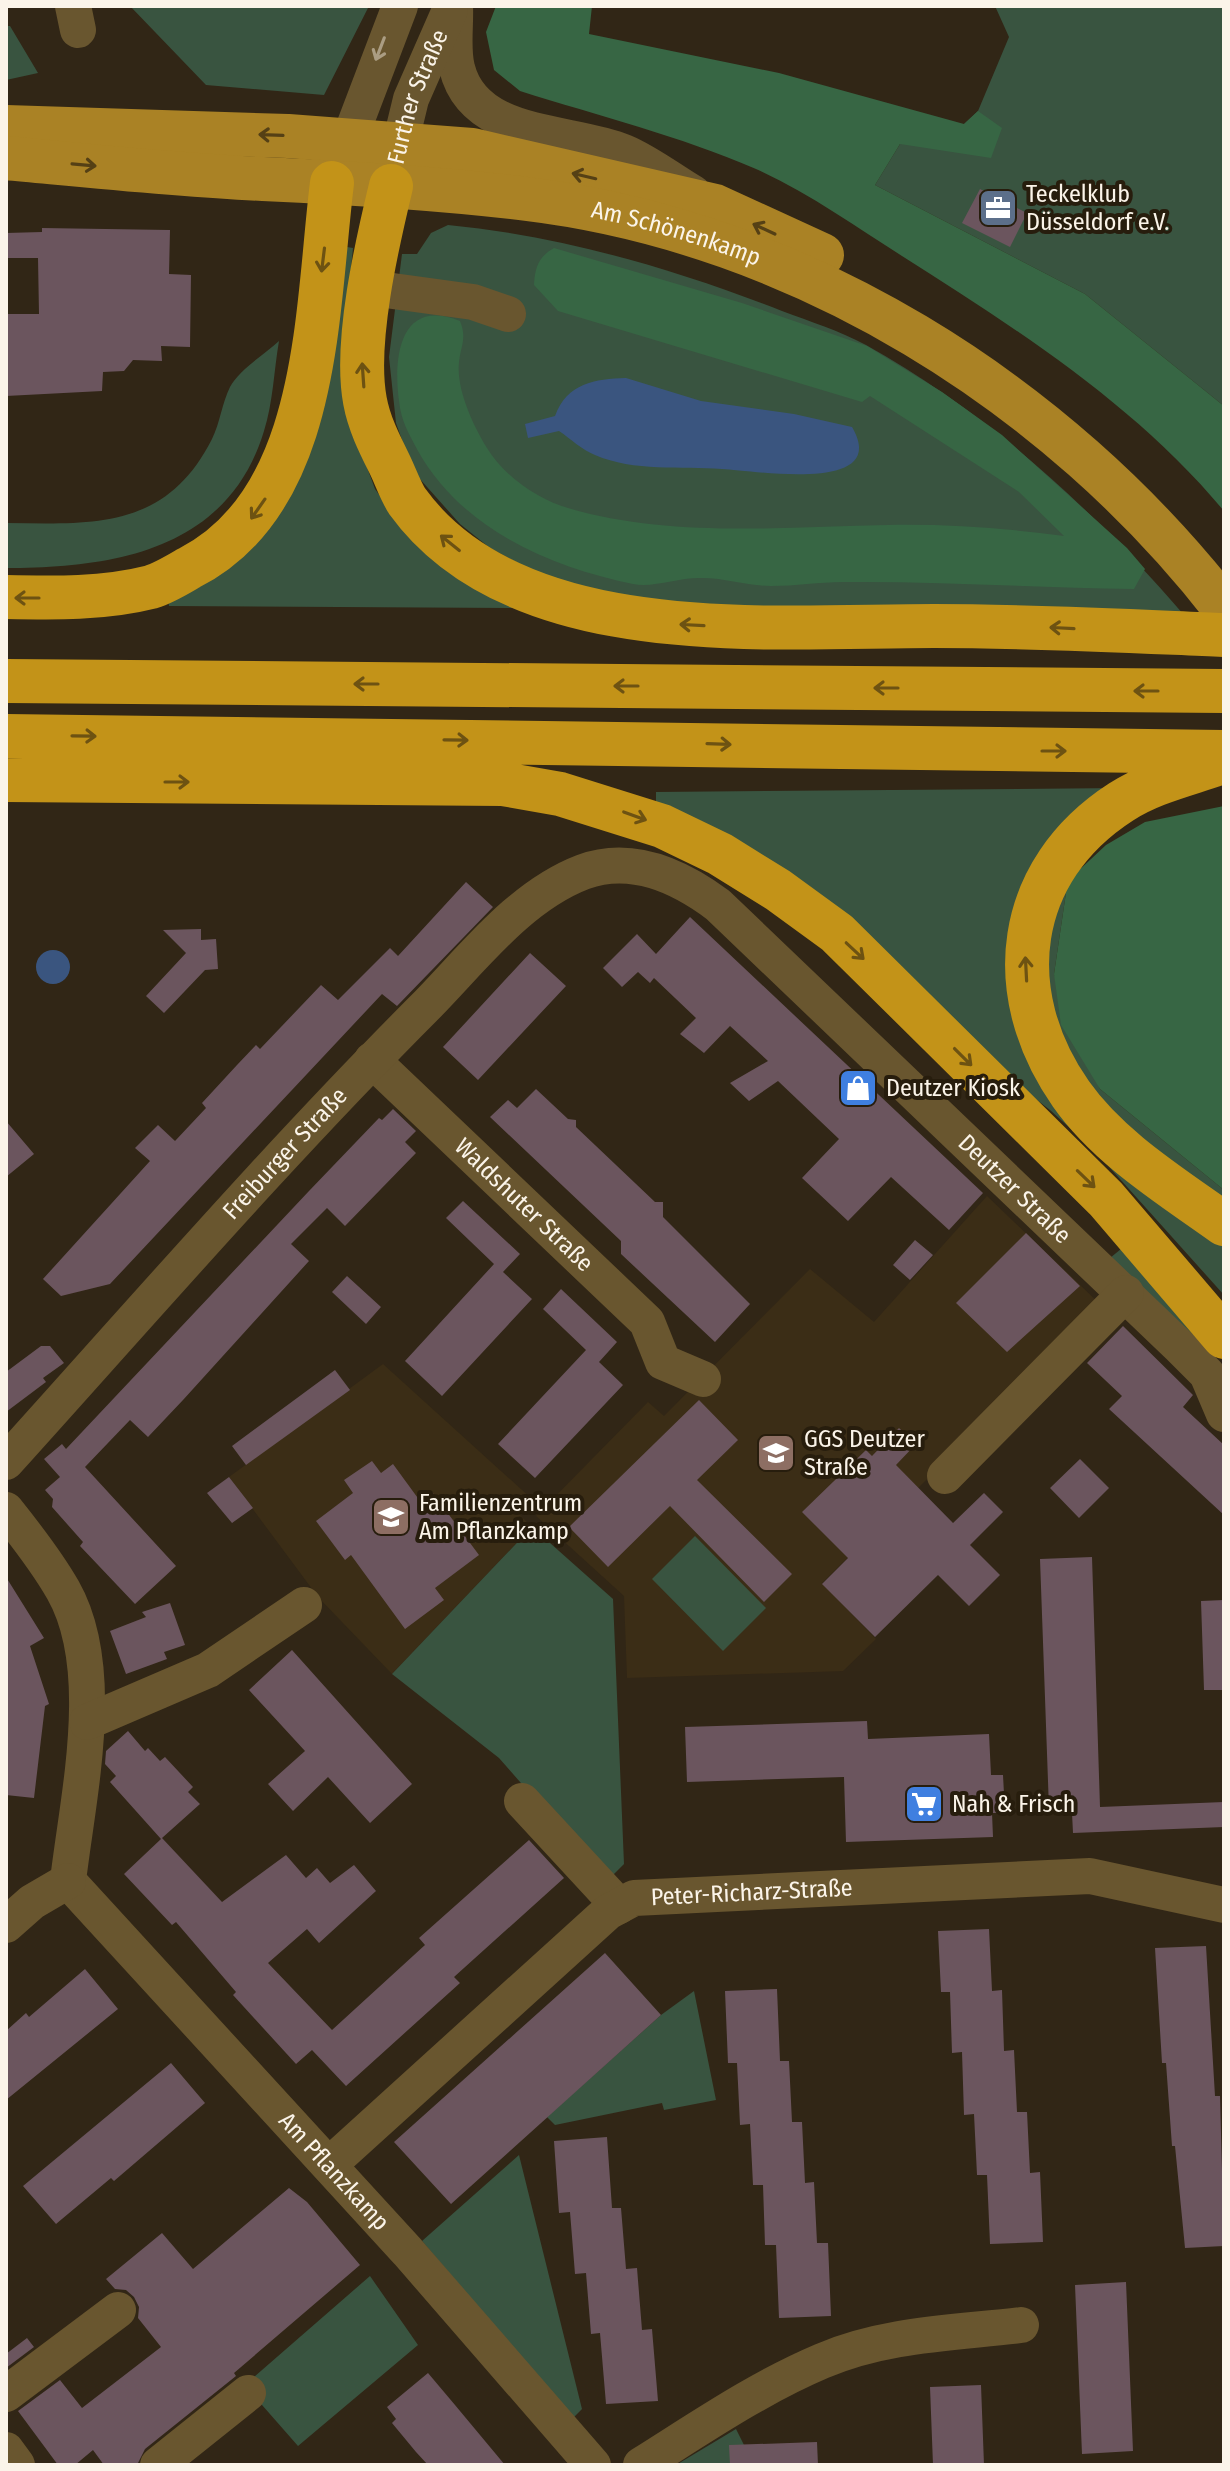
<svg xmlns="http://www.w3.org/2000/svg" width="1230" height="2471" font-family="'Fira Sans Condensed',sans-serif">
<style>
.built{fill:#3b2d16}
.green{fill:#395440}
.forest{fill:#376644}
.water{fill:#3a557f}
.building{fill:#6b555e}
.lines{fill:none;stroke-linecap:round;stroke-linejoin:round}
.minor{stroke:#69562f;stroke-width:36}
.major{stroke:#aa8225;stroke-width:44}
.highway{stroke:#c39318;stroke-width:44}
.oneway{stroke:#ab9d83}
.oneway2{stroke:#554015}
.oneway3{stroke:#6d5212}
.labels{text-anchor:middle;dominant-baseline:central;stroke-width:8;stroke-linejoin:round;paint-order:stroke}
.street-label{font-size:24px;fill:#fbf4e9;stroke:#271d0d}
.poi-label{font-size:24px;fill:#fbf4e9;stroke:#271d0d;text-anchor:start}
</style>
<rect width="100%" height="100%" fill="#312616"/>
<path class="built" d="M987,1196l115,110 -280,277 54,56 -33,32 -216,7 -3,-82 -88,-80 112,-114 16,14 146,-147 64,53z
M383,1364l150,136 -13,15 12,12 -140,147 -74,-77 -89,-120z"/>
<path class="green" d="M130,6h239l-45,89 -118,-10z
M995,6h229v400l-139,-112 -210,-109 25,-41 64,-20 14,-13 31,-74z
M6,26h4l28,47 -32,7z
M448,225c114,11 227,44 334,86 29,11 56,19 84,34 122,68 228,165 318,270l-467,-8 -130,-15 -54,-21 -43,-23 -30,-24 -41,-46 -13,-27 -10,-28 -7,-66 13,-103h15l14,-21z
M341,246l12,2 -10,103 8,73 24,65 21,29 117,80v10l-344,-2 -1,-7 75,-48z
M279,341c-5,29 -6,62 -15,90 -36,119 -150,137 -258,137v-45c87,1 160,7 206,-84 8,-16 10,-36 18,-52 9,-17 35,-33 49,-46z
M1122,788l-51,39 -53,187 206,229v52l-130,-145 -44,-40 -394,-305v-13z
M1067,886l-13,88 46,115 124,101v14l-96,-72 -67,-76 -21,-111z
M1121,1249l100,118 -111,-109z
M532,1527l81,72 11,265 -17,17 -108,-123 -107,-84z
M695,1536l71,72 -43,43 -71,-72z
M694,1991l22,109 -52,10 -2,-7 -107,22 -8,-8 114,-102z
M519,2155l63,254 -9,9 -151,-177z
M370,2276l48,69 -120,101 -43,-49 -8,-14z
M736,2429l18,36h-78z"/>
<path class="forest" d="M496,6h96l-3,28 190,39 185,51 14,-13 24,17 -11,30 -91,-14 -25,41 210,109 139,112v105c-88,-106 -207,-182 -322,-255 -47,-30 -95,-64 -146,-87 -76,-33 -157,-53 -236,-78l-26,-21 -8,-38z
M554,248l188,55 125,43 75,46 60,43 125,113 18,21 -11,20c-97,-1 -194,-8 -291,-7 -24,0 -48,4 -72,4 -24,0 -48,-9 -72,-8 -22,0 -46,10 -66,6 -84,-17 -172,-56 -215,-133 -9,-17 -17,-30 -19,-50 -6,-44 1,-104 61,-80 7,17 1,24 -1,41 -3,27 14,63 28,86 16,27 51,52 81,60 101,30 216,19 320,17 59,-1 117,3 176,11l-45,-44 -149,-96 -8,6 -304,-91 -24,-26c1,-17 4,-28 20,-37z
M1224,806v384l-124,-101 -39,-64 -7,-51 13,-88 9,-13 30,-28 39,-23z"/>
<path class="water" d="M626,378l75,23 93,13 58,13c40,68 -102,43 -130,42 -41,-3 -88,3 -127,-14 -13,-5 -24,-16 -36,-24l-31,7 -3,-14 30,-8c12,-33 40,-37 71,-38z
M36 967a17 17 0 1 1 34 0a17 17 0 1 1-34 0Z"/>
<path class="building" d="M980,189l47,24 -17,34 -48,-24z
M42,228l128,2 -1,44 22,1 -1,72 -29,-1 1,15 -29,-1 -9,11 -21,1 -1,19 -96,5v-82h33l-1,-56h-32v-25l36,-1z
M466,882l27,25 -96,99 -15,-12 -272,290 -49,12 -18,-17 107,-118 -15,-13 23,-23 17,16 31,-33 -4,-5 35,-38 19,-20 4,4 61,-64 17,15 52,-52 8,8z
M690,917l293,276 -34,37 -58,-53 -43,44 -46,-43 37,-39 -61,-58 -29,20 -19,-18 38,-22 -38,-35 -26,27 -24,-19 16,-16 -42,-40 -4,5 -12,-11 -16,15 -19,-19 34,-34 19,20z
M201,929v11l15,-1 2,30 -13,1 -41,43 -18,-17 40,-43 -23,-23z
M530,953l36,33 -88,94 -35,-33z
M536,1089l32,30 8,1v7l79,75h8v15l87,87 -35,38 -94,-88v-13l-131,-124 18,-17 9,8z
M393,1109l23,22 -11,11 11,11 -71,73 -18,-18 -36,36 18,17 -126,139 -35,37 -18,-17 -45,47 91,99 -41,38 -55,-58 3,-4 -31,-35 1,-8 -8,-9 15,-13 -16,-18 18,-15 4,5 243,-258 70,-73 3,2z
M6,1121l28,33 -28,23z
M463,1201l57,53 -17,18 29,27 -90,97 -37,-35 89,-97 -48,-46z
M1026,1233l54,53 -73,66 -51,-49z
M915,1240l18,15 -23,25 -17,-15z
M347,1276l34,31 -15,17 -34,-32z
M561,1289l56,53 -18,20 24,23 -88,93 -37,-34 88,-94 -43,-41z
M1123,1326l70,69 -10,12 41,38v70l-115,-106 13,-13 -35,-33z
M41,1346h9l14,17 -21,15 3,4 -40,30v-40z
M335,1370l15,20 -104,75 -14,-19z
M699,1400l39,40 -41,40 95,94 -28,28 -94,-96 -62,61 -39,-40z
M899,1428l17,16 -20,21 57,58 31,-30 19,19 -33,33 30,30 -31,31 -31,-31 -63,62 -53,-53 26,-26 -46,-46 64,-62 6,6z
M1080,1459l29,29 -30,30 -29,-30z
M372,1461l9,12 12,-9 27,37 12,-9 47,63 -44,33 9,12 -39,29 -54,-74 -6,5 -29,-39 37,-28 -9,-13z
M229,1477l24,31 -21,15 -25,-30z
M1092,1557l8,250 124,-5v25l-151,6 -1,-20h-9v-5l-14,1 -9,-250z
M6,1577l38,61 -14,8 19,58 -4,2 -11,92 -28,-3z
M1224,1600v90h-20l-3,-89z
M170,1603l15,42 -21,7 3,7 -41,15 -16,-43 36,-14 -4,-5z
M292,1650l120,134 -42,39 -42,-46 -35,34 -25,-27 37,-33 -56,-61z
M867,1721l1,18 121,-5 2,41h12l2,38h-13l1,24 -147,5 -2,-65 -157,5 -2,-55z
M128,1731l17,20 3,-3 12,13 5,-4 28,30 -5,5 12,12 -38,34 60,64 64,-47 20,23 11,-10 13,15 24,-18 22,26 -57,52 -12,-14 -39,34 64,67 93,-85 -6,-7 110,-98 35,38 -110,99 6,6 -114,103 -34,-36 -16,14 -63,-69 3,-3 -60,-70 -4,3 -48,-51 37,-35 -51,-57 6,-6 -11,-12 1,-13z
M989,1929l3,62 10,-1 2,61 10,-1 3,62h10l3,61 10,-1 3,70 -53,2 -3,-69h-10l-3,-61 -10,1 -2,-63 -10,1 -2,-61h-9l-3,-61z
M1206,1946l9,150h5l4,150 -39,2 -10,-102h-3l-6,-83h-4l-7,-115z
M605,1953l56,62 -210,189 -57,-62z
M85,1969l33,40 -112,91v-69l20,-18 3,4z
M777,1989l3,72h9l3,61h10l3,61 9,-1 3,61h11l3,73 -52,2 -3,-73h-11l-2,-60h-10l-3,-61 -10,1 -3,-62h-9l-3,-72z
M171,2063l34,40 -91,78 -3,-3 -55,46 -33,-38z
M607,2137l5,71h9l5,61 11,-1 5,62 10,-1 6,72 -52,3 -6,-71 -9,1 -5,-61 -11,1 -5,-62 -11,1 -5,-72z
M289,2188l18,14 53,63 -126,108 2,3 -91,73 -8,16h-33l-11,-15 -18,15h-17l-40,-54 42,-31 22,28 79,-61 -23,-29 1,-11 -5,-10 -8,-7 -11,-1 -9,-10 56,-46 31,36z
M1126,2282l7,169 -51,3 -7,-169z
M27,2338l7,9 -28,21v-14z
M428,2373l27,32 50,60h-77l-12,-13 -24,-29 4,-4 -9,-12z
M981,2385l3,80h-51l-3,-78z
M817,2442l1,23h-88l-1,-20z"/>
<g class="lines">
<g class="minor">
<path d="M73,6l5,24"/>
<path d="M455,6c1,19 -3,43 2,62 17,71 114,62 167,84 24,10 47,28 69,41"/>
<path d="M349,140l51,-134"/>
<path id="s1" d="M394,169l17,-70 39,-89"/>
<path d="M371,288l102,14 35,12"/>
<path id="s2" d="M372,1060l275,262 16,40 40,17"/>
<path id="s3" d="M6,1462c139,-154 275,-311 422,-458 46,-47 92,-108 155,-132 49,-18 96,4 135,33l462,442 27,27 17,40"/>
<path d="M945,1476l181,-183"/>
<path id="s4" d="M6,1510c20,25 41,52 57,80 45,79 15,205 5,291l340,371 185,213"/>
<path d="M87,1722l121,-52 96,-65"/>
<path d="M522,1801l97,105"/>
<path d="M6,1925l26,-23 36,-21"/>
<path id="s5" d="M329,2165l279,-253 26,-14 456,-22 134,29"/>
<path d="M6,2394l112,-84"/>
<path d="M6,2450l11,15"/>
<path d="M158,2465l90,-72"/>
<path d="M641,2465c59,-37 117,-77 181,-104 62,-27 132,-28 199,-36"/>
</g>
<g class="major">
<path d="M6,127l282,9 184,14 243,56 107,49"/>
<path id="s6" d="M6,158c86,8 171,17 257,21 88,4 177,9 264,20 273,33 530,194 697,409"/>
</g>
<path class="highway" d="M391,186c-14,58 -37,157 -26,215 4,22 14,42 24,62 6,12 11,27 18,38 109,151 364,125 527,125 97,0 193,5 290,9
M6,597c48,1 98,2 145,-10 13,-4 26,-12 38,-19 132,-67 127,-257 143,-385
M6,681l1218,10
M6,736l1218,16
M1217,764c-32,11 -67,19 -96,38 -107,69 -121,191 -50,292 38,54 100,92 153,130
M6,780l497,4 57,10 102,32 58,28 58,36 59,43 269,266 118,138"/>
</g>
<defs><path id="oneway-shaft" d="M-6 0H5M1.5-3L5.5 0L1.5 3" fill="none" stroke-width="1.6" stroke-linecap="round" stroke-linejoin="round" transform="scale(2)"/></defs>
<use class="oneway" href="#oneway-shaft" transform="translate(380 49) rotate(111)"/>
<g class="oneway2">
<use href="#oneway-shaft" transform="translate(271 135) rotate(-178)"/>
<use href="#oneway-shaft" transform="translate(84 165) rotate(5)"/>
<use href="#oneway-shaft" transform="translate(584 176) rotate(-167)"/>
<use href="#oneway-shaft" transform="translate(764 229) rotate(-155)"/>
</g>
<g class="oneway3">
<use href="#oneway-shaft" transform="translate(323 260) rotate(97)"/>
<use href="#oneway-shaft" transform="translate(363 375) rotate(-94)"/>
<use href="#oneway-shaft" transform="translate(258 509) rotate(125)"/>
<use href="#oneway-shaft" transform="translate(450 543) rotate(-141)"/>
<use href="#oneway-shaft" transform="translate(27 598) rotate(-180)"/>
<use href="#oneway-shaft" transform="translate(692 625) rotate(-177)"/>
<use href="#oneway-shaft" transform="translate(1062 628) rotate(-177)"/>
<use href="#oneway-shaft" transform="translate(366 684) rotate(-180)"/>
<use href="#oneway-shaft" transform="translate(626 686) rotate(-180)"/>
<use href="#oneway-shaft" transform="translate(886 688) rotate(-180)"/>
<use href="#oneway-shaft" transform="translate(1146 691) rotate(-180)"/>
<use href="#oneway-shaft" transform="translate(84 736) rotate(1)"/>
<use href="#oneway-shaft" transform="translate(456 740) rotate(1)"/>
<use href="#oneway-shaft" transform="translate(719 744) rotate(2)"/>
<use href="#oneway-shaft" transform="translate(1054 751)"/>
<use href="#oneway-shaft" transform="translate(177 782)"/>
<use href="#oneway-shaft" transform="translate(635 816) rotate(20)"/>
<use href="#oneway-shaft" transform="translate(855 951) rotate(43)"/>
<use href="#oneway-shaft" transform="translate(1026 969) rotate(-93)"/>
<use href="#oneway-shaft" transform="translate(963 1057) rotate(45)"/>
<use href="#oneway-shaft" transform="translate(1086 1179) rotate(44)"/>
</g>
<defs>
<g id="office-square" transform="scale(2)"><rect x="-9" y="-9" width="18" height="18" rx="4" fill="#5c6f8a" stroke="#271d0d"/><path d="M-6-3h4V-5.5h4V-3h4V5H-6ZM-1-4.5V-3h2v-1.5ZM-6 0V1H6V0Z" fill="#fff"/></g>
<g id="shop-square" transform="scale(2)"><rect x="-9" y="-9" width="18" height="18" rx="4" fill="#3f7fe0" stroke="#271d0d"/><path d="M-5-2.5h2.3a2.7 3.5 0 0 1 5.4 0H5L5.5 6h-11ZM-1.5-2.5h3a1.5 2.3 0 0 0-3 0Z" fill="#fff"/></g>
<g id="school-square" transform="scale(2)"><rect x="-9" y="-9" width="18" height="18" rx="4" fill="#8d6e63" stroke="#271d0d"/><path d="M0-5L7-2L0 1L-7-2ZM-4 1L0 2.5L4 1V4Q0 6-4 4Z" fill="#fff"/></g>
<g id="supermarket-square" transform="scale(2)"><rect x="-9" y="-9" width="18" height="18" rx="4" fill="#3f7fe0" stroke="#271d0d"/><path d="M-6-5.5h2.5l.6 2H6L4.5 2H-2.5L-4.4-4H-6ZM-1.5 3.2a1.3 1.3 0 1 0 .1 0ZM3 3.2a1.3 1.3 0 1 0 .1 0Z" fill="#fff"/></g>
</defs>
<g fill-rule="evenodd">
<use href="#office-square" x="998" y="208"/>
<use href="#shop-square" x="858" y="1088"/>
<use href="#school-square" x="776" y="1453"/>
<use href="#school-square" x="391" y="1517"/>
<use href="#supermarket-square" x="924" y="1804"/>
</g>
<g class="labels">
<g class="street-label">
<text stroke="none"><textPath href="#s1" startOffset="76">Further Straße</textPath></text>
<text stroke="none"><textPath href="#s6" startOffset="676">Am Schönenkamp</textPath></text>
<text stroke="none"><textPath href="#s3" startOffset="416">Freiburger Straße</textPath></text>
<text stroke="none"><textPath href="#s3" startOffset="1384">Deutzer Straße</textPath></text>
<text stroke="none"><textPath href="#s2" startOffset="210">Waldshuter Straße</textPath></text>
<text stroke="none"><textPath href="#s5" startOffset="524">Peter-Richarz-Straße</textPath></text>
<text stroke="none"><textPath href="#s4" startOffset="788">Am Pflanzkamp</textPath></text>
</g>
<g class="poi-label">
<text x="1026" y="194">Teckelklub<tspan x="1026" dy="28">Düsseldorf e.V.</tspan></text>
<text x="886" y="1088">Deutzer Kiosk</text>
<text x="804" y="1439">GGS Deutzer<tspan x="804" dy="28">Straße</tspan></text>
<text x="419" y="1503">Familienzentrum<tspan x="419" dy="28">Am Pflanzkamp</tspan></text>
<text x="952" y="1804">Nah &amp; Frisch</text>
</g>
</g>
<rect width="1230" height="2471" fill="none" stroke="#fbf4e9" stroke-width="16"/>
</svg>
